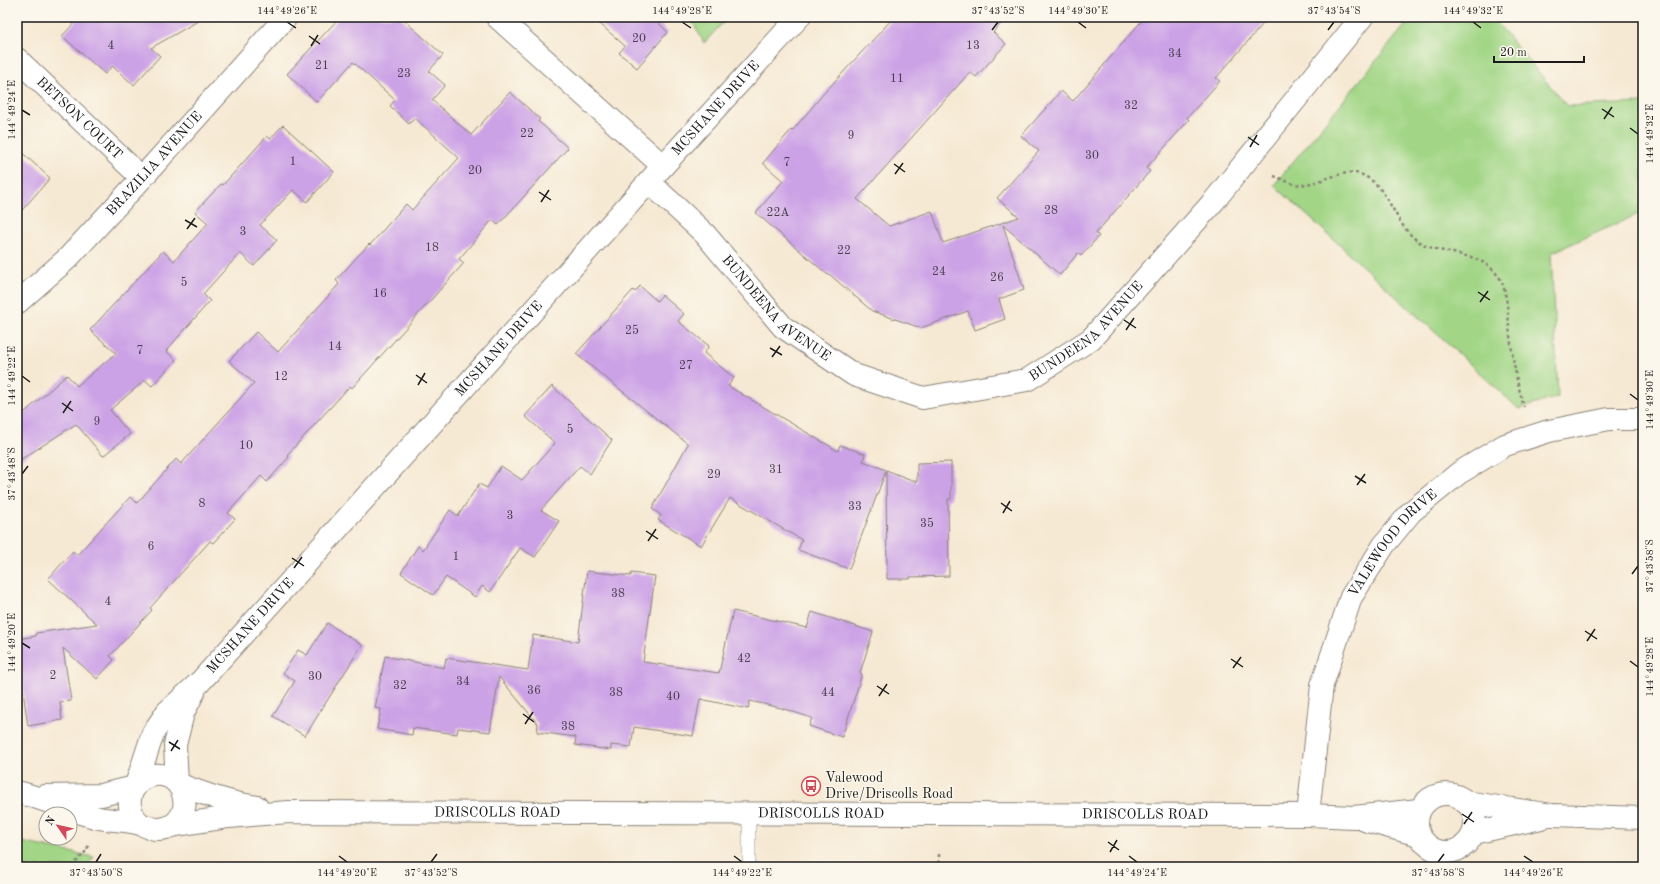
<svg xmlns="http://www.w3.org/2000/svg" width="1660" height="884" font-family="'Old Standard TT',serif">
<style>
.green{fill:#a2d686;stroke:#5f7951}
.building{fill:#cca2e6}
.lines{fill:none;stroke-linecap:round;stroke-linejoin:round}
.lane-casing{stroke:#898278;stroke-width:14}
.street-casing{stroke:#898278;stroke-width:24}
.secondary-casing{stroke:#898278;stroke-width:24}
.path{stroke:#898278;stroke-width:2.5;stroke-dasharray:3 3;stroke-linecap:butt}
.lane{stroke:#fff;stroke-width:13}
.street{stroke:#fff;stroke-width:22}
.secondary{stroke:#fff;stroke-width:22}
.ticks{fill:none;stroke:#1c1c1c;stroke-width:1.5}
.labels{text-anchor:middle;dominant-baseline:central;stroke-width:3;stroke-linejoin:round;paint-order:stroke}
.number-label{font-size:12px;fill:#483e4e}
.street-label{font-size:14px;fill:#1c1c1c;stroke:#fbf7ec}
.poi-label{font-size:14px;fill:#1c1c1c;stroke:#fbf7ec;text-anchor:start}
.neatline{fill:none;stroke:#1c1c1c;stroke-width:1.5}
.ticks-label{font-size:10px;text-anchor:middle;fill:#1c1c1c}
</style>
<rect width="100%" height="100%" fill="#fbf7ec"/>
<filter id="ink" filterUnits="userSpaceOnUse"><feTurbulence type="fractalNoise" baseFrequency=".025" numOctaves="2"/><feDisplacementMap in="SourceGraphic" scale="8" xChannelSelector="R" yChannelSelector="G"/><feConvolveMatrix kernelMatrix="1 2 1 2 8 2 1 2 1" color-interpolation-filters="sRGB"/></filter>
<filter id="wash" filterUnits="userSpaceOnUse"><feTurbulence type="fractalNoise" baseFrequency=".012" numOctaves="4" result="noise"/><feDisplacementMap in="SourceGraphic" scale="16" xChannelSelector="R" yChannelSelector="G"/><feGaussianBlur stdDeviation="0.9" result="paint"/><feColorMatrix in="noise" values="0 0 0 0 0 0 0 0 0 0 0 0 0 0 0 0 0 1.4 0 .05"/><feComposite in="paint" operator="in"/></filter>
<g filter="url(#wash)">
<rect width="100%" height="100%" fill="#f6e9d3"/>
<path class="green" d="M690,17h38l-24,26z
M1412,17h80l75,89 76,-3v109l-92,41 7,144 -39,12 -245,-224z
M17,841l77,16 -8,10h-69z"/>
<g id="blocks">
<path class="building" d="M80,17h125l-54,31 9,8 -26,29 -22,-19 -7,8 -43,-38z
M340,17h60l15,13 28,25 -14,16 16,14 -13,15 39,35 39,-43 30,27 -2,2 30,27 -70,77 -6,-5 -33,39 5,4 -112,125 -2,-2 -63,69 2,2 -22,25 -6,-6 -33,37 7,6 -22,24 -3,-2 -60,67 2,2 -42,46 4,4 -17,19 -34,-31 8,53 -11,1 2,18 -34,6 -11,-76v-11l19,-3v-3l61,-9 -49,-45 25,-28 4,4 53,-58 7,6 39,-44 5,5 73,-81 -25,-22 27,-29 22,20 61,-68 -3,-4 33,-36 1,1 36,-41 6,6 47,-52 -44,-40 -6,6 -19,-18 5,-6 -42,-38 -36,40 -30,-28z
M592,17h60l16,15 -31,36 -18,-15 6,-7z
M894,17h113l-14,15 13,12 -30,33 -6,-5 -113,127 32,27 43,-15 11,32 76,-26 -22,-19 42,-47 -18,-15 40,-45 12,10 72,-84h124l-53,61 4,3 -33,37 2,2 -43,48 4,3 -54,62 3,3 -18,20 -3,-3 -18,22 -57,-50 21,65 -25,9 6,20 -30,11 -7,-19 -47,17 -49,-17 -43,-37 -1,1 -72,-62 27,-32 -20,-18 28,-33 1,1 33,-39z
M283,125l51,47 -27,30 -14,-12 -33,35 17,15 -23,26 -14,-13 -37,41 7,7 -44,50 10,9 -24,26 -7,-6 -35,30 20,24 -27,22 -27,-32 -59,38v-43l50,-44 10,11 39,-33 -26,-23 73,-79 11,10 34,-38 -13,-11 26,-28 2,1 44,-49 3,3z
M17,148l33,30 -33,38z
M640,286l17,15 5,-6 22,19 -6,7 31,25 -5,7 30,25 -6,8 110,65 2,-6 25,9 -2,7 54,21v-19l34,-1v37h-3l1,77 -39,1v2h-23l-1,-108 -37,98 -51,-19 4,-10 -72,-42 -29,48 -43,-26 3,-5 -9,-6 36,-65 -112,-90 57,-64 2,2z
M552,386l60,54 -22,34 -10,-8 -39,44 18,11 -24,36 -15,-9 -30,44 -8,-6 -7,11 -29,-20 -13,18 -32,-22 17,-27 5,4 27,-40 8,6 21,-32 8,4 14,-22 21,14 33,-37 -30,-27z
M587,571l44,5v-3l24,3 -12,86 76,11 14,-62 74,17 5,-16 61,20 -13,41 2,1 -20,63 -33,-11 3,-8 -31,-10 -31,-7 -2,8 -48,-10 -7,37 -59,-9 -3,20 -20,-2v5l-36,-5 1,-8 -39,-5 1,-8 -39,-47 -9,55 -32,-4 -1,6 -44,-6 -1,7 -35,-6 4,-20 -6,-1 10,-52 59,12 2,-10 82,12 5,-35 45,7z
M327,623l35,22 -57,91 -32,-20 22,-35 -12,-8 15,-23 9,5z"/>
</g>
</g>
<g filter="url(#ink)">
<use href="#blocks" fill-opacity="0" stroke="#898278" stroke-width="1"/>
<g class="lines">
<g class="lane-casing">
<path id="lane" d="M749,812v55"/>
</g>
<g class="street-casing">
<g id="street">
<path d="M497,17l166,149"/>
<path id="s1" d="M17,59l125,119"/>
<path id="s2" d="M649,182l56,52 78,93 71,48 69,23 104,-18 64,-41 123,-138 148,-184"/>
<path id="s3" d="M17,303l51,-45 74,-80 144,-161"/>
<path d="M177,783l-2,-38 8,-32 11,-21"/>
<path id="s4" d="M136,785l17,-52 14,-21 33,-30 463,-516 136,-149"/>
<path id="s5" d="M1308,815l14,-130 29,-88 33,-52 27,-33 48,-39 46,-28 44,-14 60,-12h34"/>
</g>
</g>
<g class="secondary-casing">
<g id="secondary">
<path d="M178,784c26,10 51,19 79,23"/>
<path d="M17,792c27,6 51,19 78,25 13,4 37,3 48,8 15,8 33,4 40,-13 3,-7 1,-17 -2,-23 -19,-35 -74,2 -41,35"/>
<circle cx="1446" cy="823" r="29"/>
<path d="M45,796l56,-1 34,-8"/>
<path d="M1465,802l87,13 91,3"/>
<path d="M1367,821l52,14"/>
<path id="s6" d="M171,826l58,-9 59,-5 1020,3 46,2 65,-7"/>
<path d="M1474,833l67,-15"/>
</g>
</g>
<path class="path" d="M1274,176c6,2 13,6 20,8 18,4 45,-14 62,-11 31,7 36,46 57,64 19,18 51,13 73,27 5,3 14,13 16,18 6,17 6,36 8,54 3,24 7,48 14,71
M939,854v13
M72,867l15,-17 2,-7"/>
<use href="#lane" class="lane"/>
<use href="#street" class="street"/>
<use href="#secondary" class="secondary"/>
</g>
</g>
<path class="ticks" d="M287,22l9,6M682,22l9,6M1078,22l8,6M1473,22l8,6M992,30l6,-8M1328,30l6,-8M309,36l11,8M311,46l7,-11M1602,109l12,8M22,110l8,5M1604,119l8,-12M1630,128l8,6M1248,137l11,8M1250,147l7,-12M894,164l11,8M895,174l8,-11M539,192l12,8M541,202l8,-12M185,220l12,7M187,229l8,-11M1478,292l12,8M1480,302l8,-11M1124,320l12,8M1126,330l8,-12M770,348l12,7M772,357l8,-11M416,375l11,8M22,376l8,6M418,385l7,-12M1630,394l8,6M62,403l11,8M63,413l8,-12M22,474l6,-8M1355,476l11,7M1357,485l8,-11M1001,503l11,8M1003,513l7,-12M646,531l12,8M648,541l8,-12M292,558l12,8M294,568l8,-11M1632,574l6,-8M1585,631l12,8M1587,641l8,-12M22,643l8,5M1231,659l12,8M1630,661l8,6M1233,668l8,-11M877,686l12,8M879,696l8,-12M523,714l11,8M525,724l8,-12M169,742l11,7M171,751l7,-11M1462,814l12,8M1464,824l8,-12M1108,842l11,8M1110,852l7,-12M339,856l8,6M734,856l8,6M1129,856l8,6M1524,856l9,6M96,862l5,-8M431,862l6,-8M1438,862l6,-8"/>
<defs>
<g id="bus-ring" transform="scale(1)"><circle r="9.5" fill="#fbf7ec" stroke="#d1495b" stroke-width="1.5"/><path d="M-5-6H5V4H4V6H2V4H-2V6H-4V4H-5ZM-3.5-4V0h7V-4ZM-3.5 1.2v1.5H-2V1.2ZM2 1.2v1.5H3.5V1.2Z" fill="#d1495b"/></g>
</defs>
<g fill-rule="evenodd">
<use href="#bus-ring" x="811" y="786"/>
</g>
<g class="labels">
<g class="number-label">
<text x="639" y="39">20</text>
<text x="111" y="46">4</text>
<text x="973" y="46">13</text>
<text x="1175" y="54">34</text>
<text x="322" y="66">21</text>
<text x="404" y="74">23</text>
<text x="897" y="79">11</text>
<text x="1131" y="106">32</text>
<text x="527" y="134">22</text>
<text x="851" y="136">9</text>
<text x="1092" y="156">30</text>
<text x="293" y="162">1</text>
<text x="787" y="163">7</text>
<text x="475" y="171">20</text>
<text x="1051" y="211">28</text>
<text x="778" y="213">22A</text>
<text x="243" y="232">3</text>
<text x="432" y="248">18</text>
<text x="844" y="251">22</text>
<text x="939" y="272">24</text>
<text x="997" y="278">26</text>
<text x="184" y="283">5</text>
<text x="380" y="294">16</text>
<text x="632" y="331">25</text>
<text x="335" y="347">14</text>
<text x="140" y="351">7</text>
<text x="686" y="366">27</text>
<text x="281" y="377">12</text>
<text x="97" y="422">9</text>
<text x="570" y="430">5</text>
<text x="246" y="446">10</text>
<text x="776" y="470">31</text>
<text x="714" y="475">29</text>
<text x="202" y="504">8</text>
<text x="855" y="507">33</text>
<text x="510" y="516">3</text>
<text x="927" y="524">35</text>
<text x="151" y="547">6</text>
<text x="456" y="557">1</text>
<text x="618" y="594">38</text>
<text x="108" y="602">4</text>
<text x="744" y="659">42</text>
<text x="53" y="676">2</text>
<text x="315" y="677">30</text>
<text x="463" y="682">34</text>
<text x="400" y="686">32</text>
<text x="534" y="691">36</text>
<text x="616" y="693">38</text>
<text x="828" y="693">44</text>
<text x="673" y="697">40</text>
<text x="568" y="727">38</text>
</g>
<g class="street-label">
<text stroke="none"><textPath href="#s4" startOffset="896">MCSHANE DRIVE</textPath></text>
<text stroke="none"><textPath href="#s1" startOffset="86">BETSON COURT</textPath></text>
<text stroke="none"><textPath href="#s3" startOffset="196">BRAZILIA AVENUE</textPath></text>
<text stroke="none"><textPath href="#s2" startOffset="180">BUNDEENA AVENUE</textPath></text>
<text stroke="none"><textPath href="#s2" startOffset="539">BUNDEENA AVENUE</textPath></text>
<text stroke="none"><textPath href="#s4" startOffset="572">MCSHANE DRIVE</textPath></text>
<text stroke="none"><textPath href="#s5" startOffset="292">VALEWOOD DRIVE</textPath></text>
<text stroke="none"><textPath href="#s4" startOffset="200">MCSHANE DRIVE</textPath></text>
<text stroke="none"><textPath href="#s6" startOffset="327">DRISCOLLS ROAD</textPath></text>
<text stroke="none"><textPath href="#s6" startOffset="651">DRISCOLLS ROAD</textPath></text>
<text stroke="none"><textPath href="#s6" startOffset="975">DRISCOLLS ROAD</textPath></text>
</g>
<g class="poi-label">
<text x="825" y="778">Valewood<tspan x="825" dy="16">Drive/Driscolls Road</tspan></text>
</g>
</g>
<rect width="1660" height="884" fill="none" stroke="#fbf7ec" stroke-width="44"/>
<g transform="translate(58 826) rotate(304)"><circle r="19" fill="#fbf7ec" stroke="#a29f99"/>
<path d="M0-3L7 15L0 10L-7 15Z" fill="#d1495b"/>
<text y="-6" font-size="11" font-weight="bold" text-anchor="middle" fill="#1c1c1c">N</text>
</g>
<path d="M1494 56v6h90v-6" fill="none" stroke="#1c1c1c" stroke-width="2"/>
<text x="1500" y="56" font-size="12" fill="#1c1c1c" stroke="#fbf7ec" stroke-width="3" paint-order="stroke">20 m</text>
<rect x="22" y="22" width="1616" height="840" class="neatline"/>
<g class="ticks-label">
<text x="287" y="14">144°49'26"E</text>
<text x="682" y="14">144°49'28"E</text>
<text x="998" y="14">37°43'52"S</text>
<text x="1078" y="14">144°49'30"E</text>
<text x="1334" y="14">37°43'54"S</text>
<text x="1473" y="14">144°49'32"E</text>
<text transform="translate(11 110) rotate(-90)" y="4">144°49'24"E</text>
<text transform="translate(1649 134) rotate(-90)" y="4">144°49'32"E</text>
<text transform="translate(11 376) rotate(-90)" y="4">144°49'22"E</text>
<text transform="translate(1649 400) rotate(-90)" y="4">144°49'30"E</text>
<text transform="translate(11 474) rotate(-90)" y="4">37°43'48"S</text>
<text transform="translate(1649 566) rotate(-90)" y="4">37°43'58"S</text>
<text transform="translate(11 643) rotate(-90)" y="4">144°49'20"E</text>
<text transform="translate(1649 667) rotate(-90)" y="4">144°49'28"E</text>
<text x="96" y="876">37°43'50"S</text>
<text x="347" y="876">144°49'20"E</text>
<text x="431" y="876">37°43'52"S</text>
<text x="742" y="876">144°49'22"E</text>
<text x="1137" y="876">144°49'24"E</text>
<text x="1438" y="876">37°43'58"S</text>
<text x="1533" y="876">144°49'26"E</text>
</g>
</svg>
